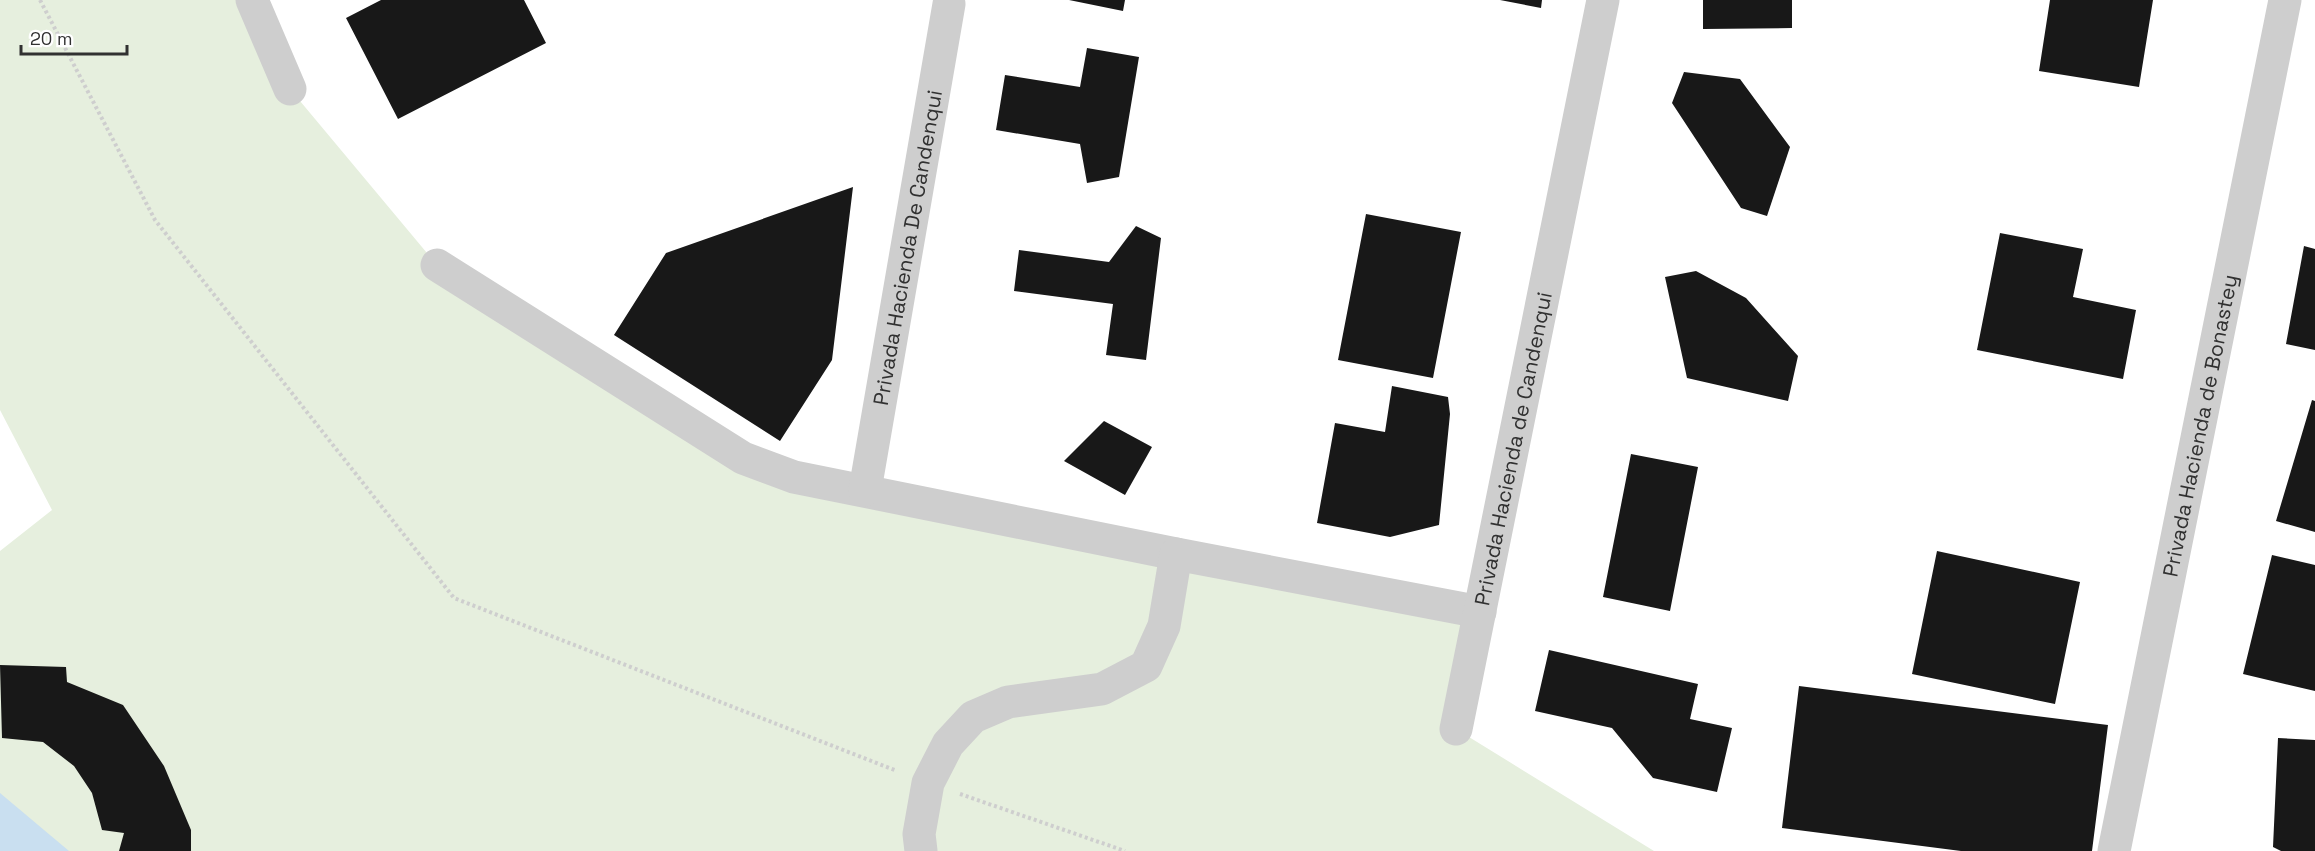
<svg xmlns="http://www.w3.org/2000/svg" width="2315" height="851" font-family="'Space Grotesk',sans-serif">
<style>
.green{fill:#e6efde}
.water{fill:#c9dff0}
.building{fill:#181818}
.lines{fill:none;stroke-linecap:round;stroke-linejoin:round}
.path{stroke:#cecece;stroke-width:4;stroke-dasharray:3 3;stroke-linecap:butt}
.minor{stroke:#cecece;stroke-width:33}
.labels{text-anchor:middle;dominant-baseline:central;stroke-width:6;stroke-linejoin:round;paint-order:stroke}
.street-label{font-size:21px;fill:#313131;stroke:#fff}
</style>
<rect width="100%" height="100%" fill="#fff"/>
<path class="green" d="M0,0h247l43,89 147,176 306,193 737,154 -24,117 198,122h-1654v-300l52,-41 -52,-100z"/>
<path class="water" d="M0,793l69,58h-69z"/>
<path class="building" d="M381,0h143l22,43 -148,76 -52,-101z
M1069,0h56l-2,11z
M1500,0h42l-1,8z
M1703,0h89v28l-89,1z
M2050,0h103l-14,87 -100,-16z
M1087,48l52,9 -20,120 -32,6 -7,-39 -84,-14 9,-55 75,12z
M1684,72l56,7 50,68 -23,69 -26,-8 -69,-105z
M853,187l-21,173 -52,81 -166,-106 52,-82z
M1366,214l95,18 -28,146 -95,-18z
M1136,226l25,12 -15,122 -40,-5 7,-51 -99,-13 5,-41 90,12z
M2000,233l83,16 -10,48 63,13 -13,69 -146,-29z
M2304,246l11,3v101l-29,-6z
M1696,271l50,27 52,58 -10,45 -101,-23 -22,-101z
M1392,386l56,11 2,17 -11,111 -49,12 -73,-14 18,-100 50,9z
M2312,400l3,1v131l-39,-11z
M1104,421l48,26 -27,48 -61,-34z
M1631,454l67,13 -28,144 -67,-14z
M1937,551l143,31 -25,122 -143,-30z
M2272,555l43,10v126l-72,-17z
M1549,650l149,34 -8,35 42,9 -15,64 -64,-14 -41,-50 -77,-17z
M0,665l66,2 1,15 56,23 41,61 27,64v21h-72l5,-18 -22,-3 -10,-37 -18,-27 -31,-24 -41,-4z
M1799,686l309,39 -16,126h-131l-179,-23z
M2278,738l37,2v111h-34l-8,-4z"/>
<g class="lines">
<path class="path" d="M40,0l115,220 299,378 443,173
M960,794l165,57"/>
<g class="minor">
<path d="M252,0l38,89"/>
<path d="M437,265l306,193 51,19 382,77 304,58"/>
<path id="s1" d="M865,490l84,-486"/>
<path id="s2" d="M1456,729l147,-729"/>
<path d="M921,851l-2,-17 9,-51 20,-39 25,-27 35,-15 94,-13 44,-23 18,-40 12,-72"/>
<path id="s3" d="M2114,851l171,-851"/>
</g>
</g>
<g class="labels">
<g class="street-label">
<text stroke="none"><textPath href="#s1" startOffset="246">Privada Hacienda De Candenqui</textPath></text>
<text stroke="none"><textPath href="#s3" startOffset="434">Privada Hacienda de Bonastey</textPath></text>
<text stroke="none"><textPath href="#s2" startOffset="286">Privada Hacienda de Candenqui</textPath></text>
</g>
</g>
<path d="M21 45v9h106v-9" fill="none" stroke="#313131" stroke-width="3"/>
<text x="30" y="45" font-size="18" fill="#313131" stroke="#ffffff" stroke-width="4.5" paint-order="stroke">20 m</text>
</svg>
